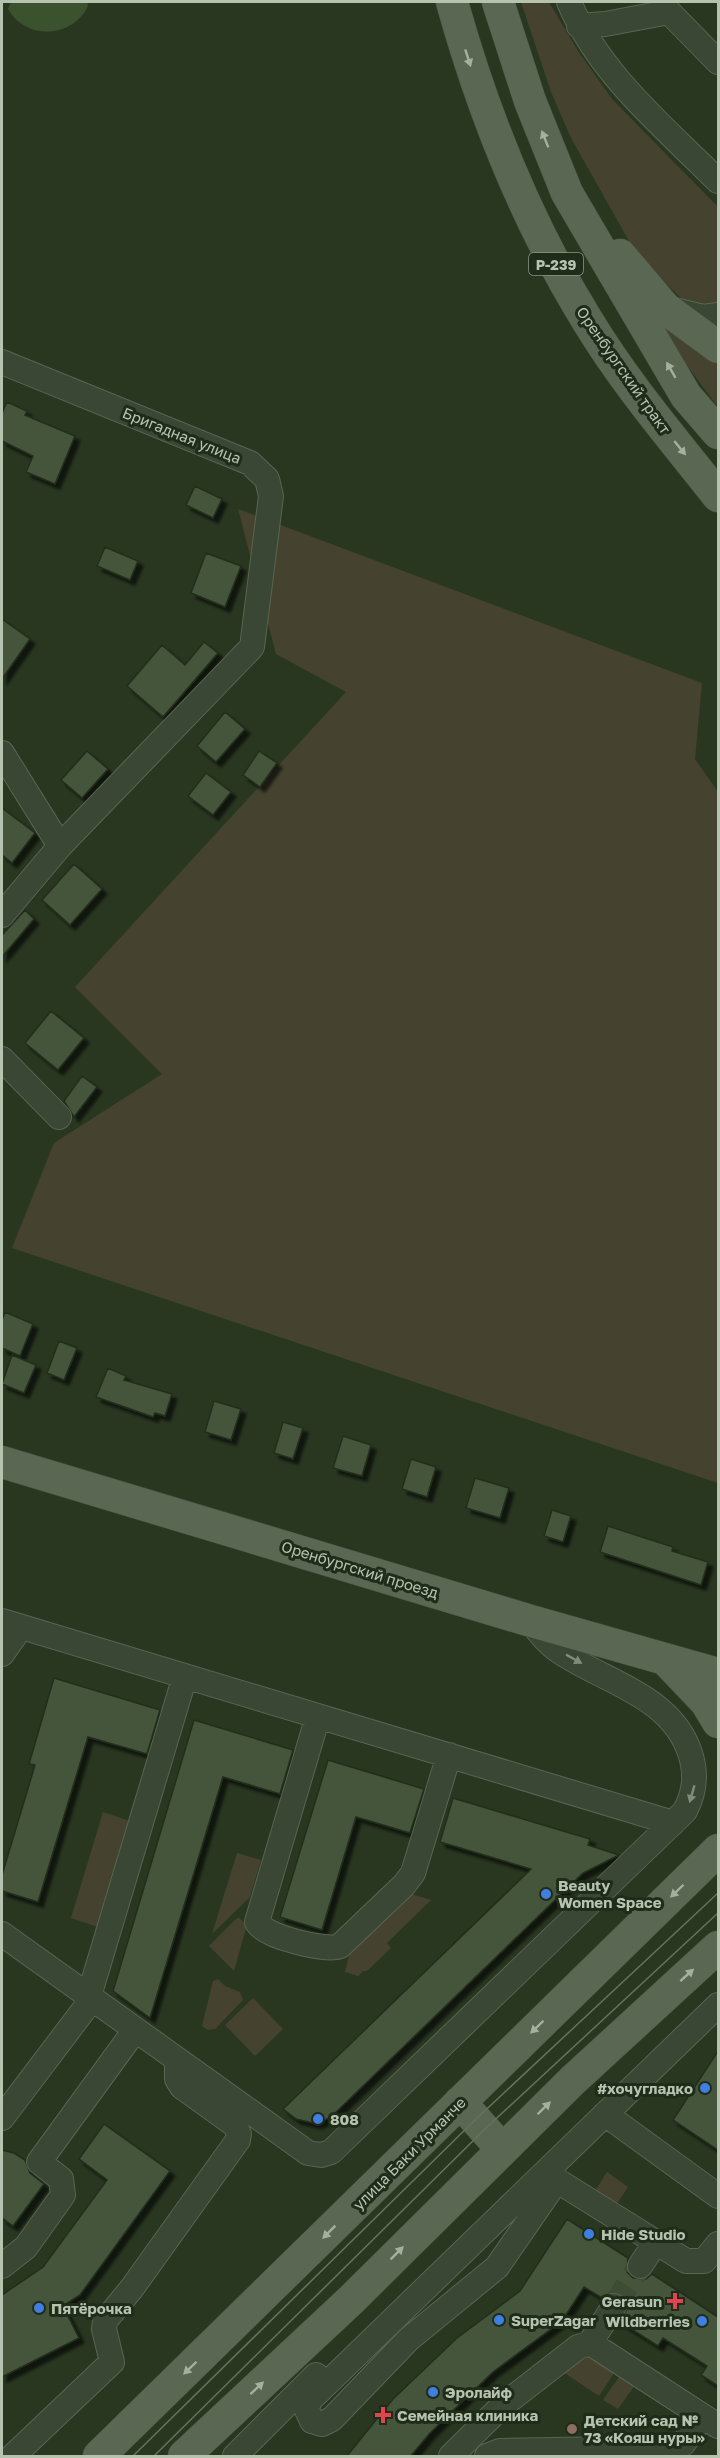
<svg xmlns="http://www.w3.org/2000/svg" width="720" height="2458" font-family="'Golos Text',sans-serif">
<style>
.green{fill:#45432f}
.water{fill:#3a522d}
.building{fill:#44543a;stroke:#222e1c;stroke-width:1.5;filter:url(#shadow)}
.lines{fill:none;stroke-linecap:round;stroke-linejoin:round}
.minor-tunnel{stroke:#3e4c36;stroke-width:24;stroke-dasharray:24 12;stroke-linecap:butt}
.minor-casing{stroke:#596552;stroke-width:26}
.major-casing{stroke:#475441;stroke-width:33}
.minor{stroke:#3b4735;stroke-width:24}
.major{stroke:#5a6752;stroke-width:32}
.tram{stroke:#64735c;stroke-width:1.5}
.oneway{fill:#a4b19c}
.oneway2{fill:#7f8c78}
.shop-dot{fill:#3f7fe0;stroke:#202c1a;stroke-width:2}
.health-dot{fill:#e0444e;stroke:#202c1a;stroke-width:2}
.education-dot{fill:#8d6e63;stroke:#202c1a;stroke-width:2}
.labels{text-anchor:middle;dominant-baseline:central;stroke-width:6;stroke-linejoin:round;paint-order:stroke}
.shield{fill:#202c1a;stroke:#899682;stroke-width:1.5}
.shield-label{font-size:14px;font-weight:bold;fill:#b6c4af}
.street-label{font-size:15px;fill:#b6c4af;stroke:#202c1a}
.poi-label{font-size:15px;font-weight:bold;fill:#b6c4af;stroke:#202c1a;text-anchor:start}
</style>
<defs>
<filter id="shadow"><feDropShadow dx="5" dy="5" stdDeviation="1.5" flood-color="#0009"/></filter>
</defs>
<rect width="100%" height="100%" fill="#293721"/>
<path class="green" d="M521,2h28l29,49 34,48 106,108v98l-13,2 -21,-6 -34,-33 -21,-27 -58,-103 -20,-46z
M633,293l85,66v48z
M238,509l464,174 -7,76 23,33v691l-706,-235 42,-105 108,-69 -87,-87 271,-295 -70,-38z
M103,1812l27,9 -32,106 -27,-9z
M237,1853l24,7 -11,37 -38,37z
M408,1893l23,7 -44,43 4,5 -24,23h-4l-5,5 -13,-4 6,-24z
M238,1917l9,8 -13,46 -25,-25z
M218,1979l7,7 15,6 3,8 -28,29 -7,1 -6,-4 11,-45z
M253,1998l30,31 -28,27 -30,-31z
M607,2172l21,15 -12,18 -21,-14z
M589,2354l27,16 -17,26 -36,-24z
M621,2374l15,10 -18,25 -15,-9z"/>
<path class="water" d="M11,2h76l1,4c-15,32 -62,35 -80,3z"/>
<path class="building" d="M7,402l20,9 -2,4 50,21 -20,48 -29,-12 7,-16 -31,-15v-28z
M195,486l27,13 -9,19 -27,-13z
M105,547l33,14 -8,19 -33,-14z
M206,553l35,13 -16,41 -34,-14z
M2,619l28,20 -28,40z
M204,642l14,11 -55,64 -36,-31 35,-41 23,20z
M225,712l20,17 -29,33 -19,-16z
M87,751l21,18 -26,29 -21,-18z
M259,751l18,12 -17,24 -17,-12z
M206,773l25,19 -18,23 -25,-19z
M2,808l33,25 -23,30 -10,-8z
M74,864l28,25 -32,36 -28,-25z
M25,910l9,9 -32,38v-22z
M51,1011l33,27 -26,32 -33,-27z
M82,1076l15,11 -23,30 -10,-16z
M5,1312l28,12 -13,32 -18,-8v-28z
M59,1341l18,7 -13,32 -17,-7z
M12,1355l24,10 -12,28 -22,-9z
M108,1368l18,8 -2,4 48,14 -7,22 -10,-3 -2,4 -57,-20z
M214,1401l27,8 -10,31 -26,-8z
M283,1422l20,6 -10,31 -19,-6z
M343,1436l28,9 -9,31 -29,-8z
M411,1459l25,8 -9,30 -25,-8z
M475,1478l34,10 -9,30 -34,-10z
M552,1510l19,6 -8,26 -19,-6z
M608,1526l65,21 -1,4 36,11 -7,23 -101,-33z
M54,1678l106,32 -13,44 -59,-17 -50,165 -36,-11v-16l33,-110 -6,-1z
M194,1720l99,30 -13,44 -57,-17 -73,241 -37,-27z
M328,1760l96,29 -14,44 -54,-16 -34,113 -42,-13z
M453,1798l137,41 -2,6 31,10 -36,18 -252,244 -14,7 -21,-5 -13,-10 248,-240 -91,-27z
M718,2051v99l-45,-30z
M104,2124l66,47 -90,124 -17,11 16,32 -77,39v-82l41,-28 64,-87 -28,-21z
M2,2150l12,3 11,7 5,13 14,11 -31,42 -11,-8z
M567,2219l61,39 -1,14 6,6 13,1 6,-5 66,43v69l-17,-11 6,-9 -44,-28 -5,8 -38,-24 8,-15 -6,-13 -8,-2 -12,6 -18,-11 -22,34 -69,51 -63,61 -20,24h-64l47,-58 64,-61 63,-47z"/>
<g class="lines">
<path class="minor-tunnel" d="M614,2306l26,-40"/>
<g class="minor-casing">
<path id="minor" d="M569,2c30,72 95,125 149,179
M579,26l26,-2 64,-12 49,50
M674,310l29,7 15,-2
M2,362l248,101 17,16 4,17 -19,151 -192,199 -58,69
M2,753l58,93
M2,1059l57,58
M2,1621l671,202
M2,1654l19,-27
M318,1716l-61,206c5,14 69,30 83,24l64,-61 9,-12 36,-118
M2,1934l306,219 13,2 10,-3 354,-341c10,-19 12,-37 5,-58 -19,-58 -86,-71 -131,-102 -12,-8 -20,-18 -28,-30
M89,1996l96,-320
M605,2114l113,82
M2,2118l90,-119
M545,2173l141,88h18l14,-17
M557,2180l-60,87 -88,72 -77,80 -10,5 -10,-3 -6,-13 5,-9 407,-394
M2,2266l24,-19 37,-52 -2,-16 -22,-17 96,-132
M640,2266l16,-24
M590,2343l24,-37
M13,2456l99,-94 -8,-33 1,-8 27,-33 106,-148 1,-6 -4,-9 -53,-38 -5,-8v-19
M235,2456l81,-81
M451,2456l51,-50 76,-59 12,-4 128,83
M487,2456l13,-5 177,-3 6,-4 20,-28"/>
</g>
<g class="major-casing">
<path id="major" d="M452,2c31,111 74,219 135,318 38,63 86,119 131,176
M498,2l32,99 37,92 119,203 32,37
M620,255l45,53 53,39
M2,1462l529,159 187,53
M665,1659l41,43 12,20
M460,2102l41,46
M99,2456l619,-606
M184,2456l167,-156 221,-219 146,-134"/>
</g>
<use href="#minor" class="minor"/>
<use href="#major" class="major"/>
<path class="tram" d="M133,2456l343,-337 242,-226
M154,2456l331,-327 233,-216"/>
</g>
<defs><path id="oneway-solid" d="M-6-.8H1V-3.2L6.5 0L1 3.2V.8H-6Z" transform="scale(1.5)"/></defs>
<g class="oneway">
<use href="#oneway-solid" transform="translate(468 58) rotate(72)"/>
<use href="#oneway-solid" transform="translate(545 139) rotate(-112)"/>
<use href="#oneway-solid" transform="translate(671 370) rotate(-120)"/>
<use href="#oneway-solid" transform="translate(680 448) rotate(51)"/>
<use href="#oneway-solid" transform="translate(677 1891) rotate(136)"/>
<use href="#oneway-solid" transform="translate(687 1975) rotate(-42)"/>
<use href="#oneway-solid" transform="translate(537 2027) rotate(136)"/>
<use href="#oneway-solid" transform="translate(544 2108) rotate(-44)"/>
<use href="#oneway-solid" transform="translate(329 2232) rotate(135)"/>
<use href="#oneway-solid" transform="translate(397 2253) rotate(-45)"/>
<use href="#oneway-solid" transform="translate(190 2368) rotate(136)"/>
<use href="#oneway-solid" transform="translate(257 2388) rotate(-43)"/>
</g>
<g class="oneway2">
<use href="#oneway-solid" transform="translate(574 1659) rotate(29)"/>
<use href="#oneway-solid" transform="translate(692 1794) rotate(106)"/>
</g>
<g class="shop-dot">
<circle cx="546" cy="1894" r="6"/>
<circle cx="705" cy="2088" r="6"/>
<circle cx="318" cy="2119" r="6"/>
<circle cx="589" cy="2234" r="6"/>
<circle cx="39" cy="2308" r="6"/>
<circle cx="499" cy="2320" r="6"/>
<circle cx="702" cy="2321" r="6"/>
<circle cx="433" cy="2392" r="6"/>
</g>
<g class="health-dot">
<path d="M672 2292h6v6h6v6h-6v6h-6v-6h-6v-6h6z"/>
<path d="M380 2406h6v6h6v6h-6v6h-6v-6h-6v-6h6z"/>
</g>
<circle class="education-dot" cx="572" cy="2429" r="6"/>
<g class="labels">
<rect class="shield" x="529" y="253" width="54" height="22" rx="4.5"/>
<g class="shield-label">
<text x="556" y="264">Р-239</text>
</g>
<g class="street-label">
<text transform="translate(624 370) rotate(55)">Оренбургский тракт</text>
<text transform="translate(182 435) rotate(22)">Бригадная улица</text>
<text transform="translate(360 1569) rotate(17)">Оренбургский проезд</text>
<text transform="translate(409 2153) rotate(-45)">улица Баки Урманче</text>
</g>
<g class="poi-label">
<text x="558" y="1885">Beauty<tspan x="558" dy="17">Women Space</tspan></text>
<text x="693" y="2088" text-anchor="end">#хочугладко</text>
<text x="330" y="2119">808</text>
<text x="601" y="2234">Hide Studio</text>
<text x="662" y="2301" text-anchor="end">Gerasun</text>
<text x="51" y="2308">Пятёрочка</text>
<text x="511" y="2320">SuperZagar</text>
<text x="690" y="2321" text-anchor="end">Wildberries</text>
<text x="445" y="2392">Эролайф</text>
<text x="397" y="2415">Семейная клиника</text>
<text x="584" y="2420">Детский сад №<tspan x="584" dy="17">73 «Кояш нуры»</tspan></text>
</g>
</g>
<rect width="720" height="2458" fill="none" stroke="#b6c4af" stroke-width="6"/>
</svg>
